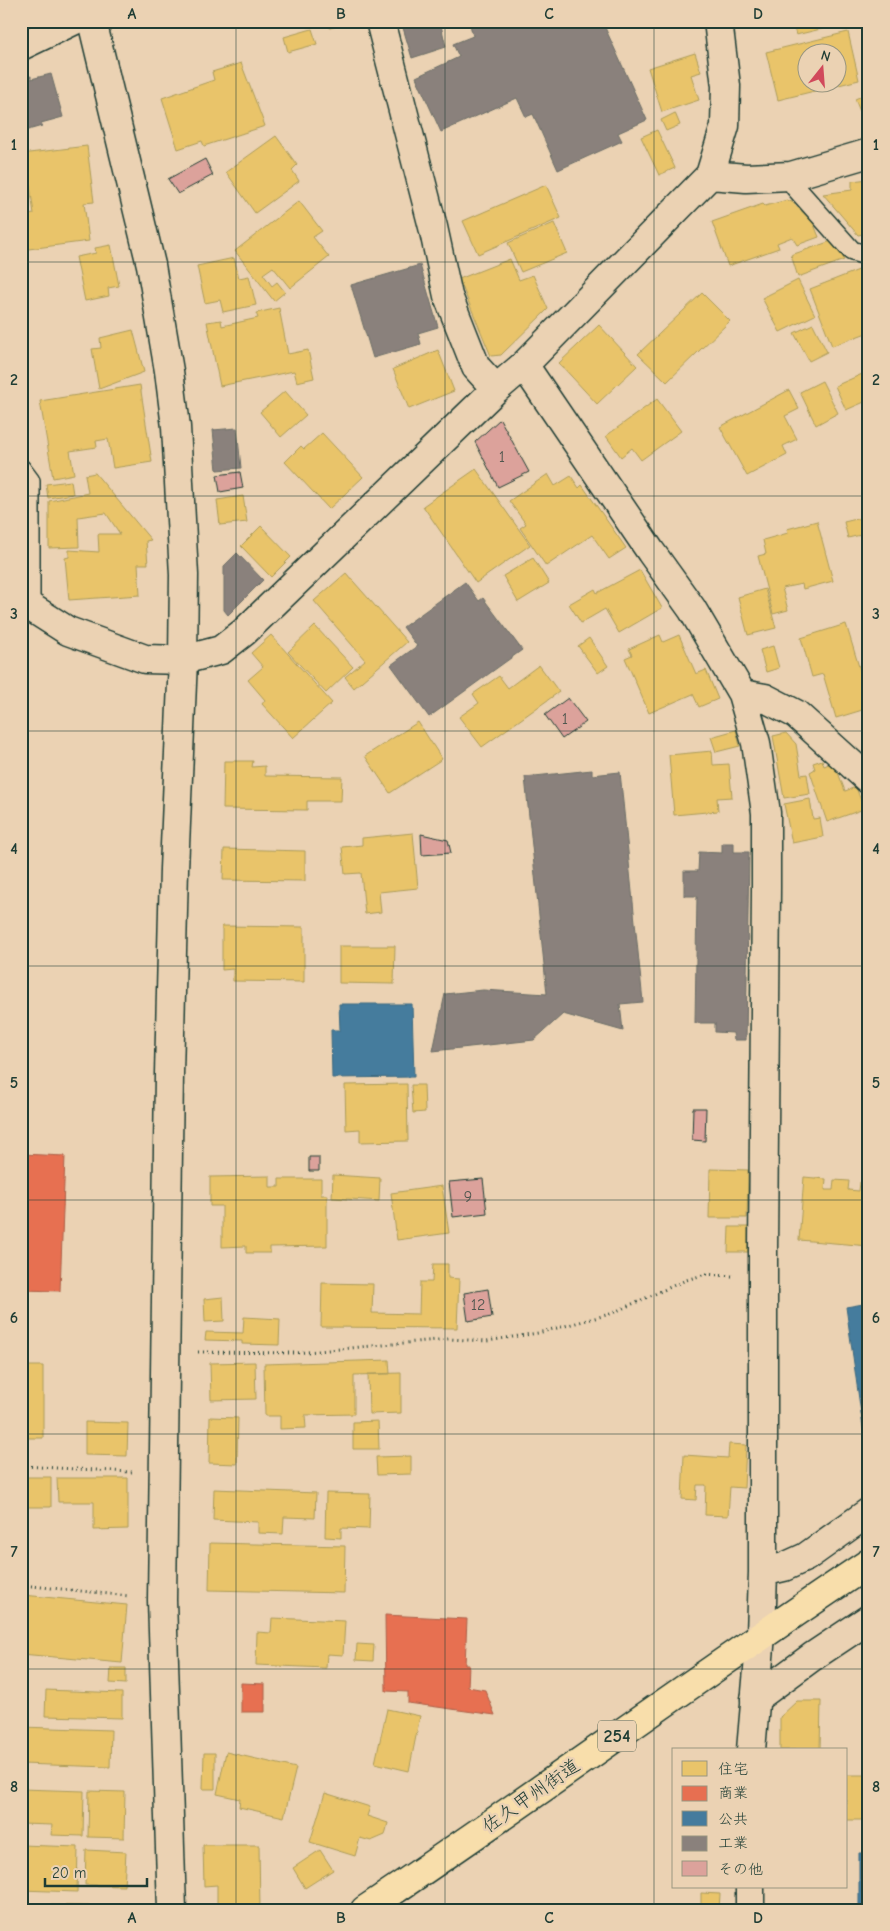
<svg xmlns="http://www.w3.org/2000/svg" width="890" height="1931" font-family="'Comic Neue','Klee One',sans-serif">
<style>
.homes{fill:#e9c46a;stroke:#ac9c5a;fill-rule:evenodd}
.shops{fill:#e76f51;stroke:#ab6048}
.public{fill:#457b9d;stroke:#3a687e}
.industry{fill:#8a817c;stroke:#6a6d66}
.building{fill:#dca29b;stroke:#1f3d34}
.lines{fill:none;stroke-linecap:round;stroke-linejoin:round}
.lane-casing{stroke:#1f3d34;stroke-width:22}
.street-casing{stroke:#1f3d34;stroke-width:31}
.secondary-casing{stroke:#1f3d34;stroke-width:31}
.highway-casing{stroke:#1f3d34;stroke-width:31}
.path{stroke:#1f3d34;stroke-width:3;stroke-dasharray:1 4;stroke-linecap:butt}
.lane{stroke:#ebd2b3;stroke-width:19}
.street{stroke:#ebd2b3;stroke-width:28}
.secondary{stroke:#ebd2b3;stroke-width:28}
.highway{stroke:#f8deab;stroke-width:28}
.grid{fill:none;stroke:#1f3d34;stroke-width:1;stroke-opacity:0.55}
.labels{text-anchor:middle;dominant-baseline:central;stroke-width:5;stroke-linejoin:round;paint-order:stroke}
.number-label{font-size:16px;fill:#4e564e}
.shield{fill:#ebd2b3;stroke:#5c6a5a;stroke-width:1}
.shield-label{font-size:18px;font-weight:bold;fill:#1f3d34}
.street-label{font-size:19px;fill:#1f3d34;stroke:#ebd2b3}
.neatline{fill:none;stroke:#1f3d34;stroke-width:2}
.grid-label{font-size:16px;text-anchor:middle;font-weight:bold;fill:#1f3d34}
</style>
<rect width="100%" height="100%" fill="#ebd2b3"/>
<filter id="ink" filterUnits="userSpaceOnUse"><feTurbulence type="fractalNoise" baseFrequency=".02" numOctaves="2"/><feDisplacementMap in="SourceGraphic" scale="10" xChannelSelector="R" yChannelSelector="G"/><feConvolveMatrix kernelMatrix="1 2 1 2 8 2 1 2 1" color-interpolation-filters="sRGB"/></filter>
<g filter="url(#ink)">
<path class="homes" d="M21,21h4l2,7 -6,2z
M328,21h25l-23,7z
M792,21h54v2l-50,12z
M312,29l5,15 -29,8 -4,-15z
M848,32l11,48 -81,20 -12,-48zM808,52h30v30h-30z
M695,53l6,19 -10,3 8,25 -37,12 -14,-44z
M241,63l24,63 -61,20 -2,-5 -24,8 -16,-51 52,-18 -2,-8z
M869,93v35l-2,1 -12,-30z
M675,113l5,12 -14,6 -5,-11z
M657,130l18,38 -16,7 -18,-38z
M276,136l21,29 -5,5 7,11 -44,32 -29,-41z
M87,146l7,56 -10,1 5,38 -68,9v-34l13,-2 -5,-35 -8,1v-26z
M869,179v54l-11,2 -35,-41 29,-4v-9z
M546,185l15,33 -83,36 -15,-33z
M787,200l5,2 21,20 6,15 -22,8 -5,-8 -15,6 2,5 -51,18 -16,-44 51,-18 2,2z
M299,201l23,30 -9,6 16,20 -39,31 -17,-21 -10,7 9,12 5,-4 8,10 -11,9 -39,-50z
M554,223l13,30 -46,19 -13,-29z
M837,239l7,21 -46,17 -7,-22z
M111,245l8,41 -11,2 1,8 -24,5 -9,-44 20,-4 -1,-5z
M234,258l5,20 10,-2 7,29 -33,7 -3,-12 -15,3 -8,-37z
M510,259l9,21 14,-5 15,34 -47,46 -10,1 -32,-77z
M869,266v66l-37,14 -22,-57z
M798,280l17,35 -35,17 -18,-34z
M702,293l28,28 -63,61 -29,-28z
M279,308l9,46 20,-4 6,28 -17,4 -3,-11 -74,15 -13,-64 14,-2 1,6 36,-8 -2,-5z
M813,324l14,28 -18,9 -15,-28z
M599,325l38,41 -40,38 -38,-41z
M133,330l11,42 -45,17 -7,-40 9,-1 -1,-10z
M438,350l16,41 -45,18 -16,-40z
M869,371v29l-23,10 -11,-24z
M822,381l16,32 -22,12 -16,-33z
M140,385l12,77 -39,6 -5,-29 -12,2 1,6 -27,4 4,23 -21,4 -13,-77z
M789,390l10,19 -14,7 12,23 -14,7 4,9 -40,21 -27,-49z
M285,391l21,24 -25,22 -21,-25z
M657,399l24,32 -40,29 -9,-12 -11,9 -15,-21z
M869,432v12l-5,-9z
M322,433l41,44 -34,32 -44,-47 16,-16 3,3z
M869,445v15l-7,-11z
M476,469l54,76 -54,38 -53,-77z
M95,473l56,67 -5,1 2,23h-10l2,31 -71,5 -4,-42 4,-1v-7l30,2 -1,-18h22l-14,-21 -28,4 1,30 -30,1v-47l39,-8 -3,-18z
M548,474l7,12 16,-10 8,12 3,-3 44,63 -17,11 -17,-24 -46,31 -26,-38 6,-4 -17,-23z
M71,481l2,13 -25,4 -2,-14z
M243,496l4,26 -27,3 -3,-25z
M869,516v17l-21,5 -4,-16z
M817,521l16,60 -30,8 -1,-5 -20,4 6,22 -15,4 -15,-58 8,-2 -3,-14 25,-7 -1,-4z
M261,526l30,31 -20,20 -30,-31z
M533,558l16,25 -31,19 -15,-26z
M640,570l22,38 -43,25 -14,-24 -24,14 -12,-19 26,-15 2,4z
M346,573l61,69 -53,46 -9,-11 20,-17 -51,-59z
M765,589l11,39 -28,7 -10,-38z
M846,624l23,76v8l-33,10 -13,-44 -11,3 -11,-39z
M315,626l38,41 -27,26 -38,-41z
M271,635l61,68 -39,35 -31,-34 3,-4 -17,-20 15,-13 -12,-14z
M660,635l3,7 16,-7 17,39 10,-4 12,29 -19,8 -6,-13 -44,19 -24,-55 7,-3 -3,-6z
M589,638l19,28 -10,7 -20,-27z
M773,646l6,22 -13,4 -6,-22z
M539,665l20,27 -77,55 -23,-30 20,-14 -6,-9 26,-18 9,12z
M418,722l24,37 -52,34 -25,-37z
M736,730l4,16 -24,6 -5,-15z
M786,733l10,11 5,31 6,-1 3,20 -26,4 -11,-62z
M712,751l1,14 16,-1 3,33 -15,1 1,13 -44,4 -5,-60z
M822,760l2,6 10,-4 11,29 11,-4 8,22 -37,13 -17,-50 5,-3 -2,-6z
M224,761h29l-1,6 13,-1v10l77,1 -1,24h-34v9l-84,-1z
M810,799l3,20 7,-1 3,19 -31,6 -8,-39z
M413,833l5,55 -39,4 2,20 -16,2 -4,-41 -16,1 -3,-27 20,-2v-7z
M224,849l81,2v30l-82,-1z
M222,926l82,1v55l-71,-1v-12l-11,1z
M339,946h56l-1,38 -55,-1z
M407,1084l1,57 -48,1v-13l-14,1 -1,-45z
M411,1085h13l1,27 -12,1z
M710,1169l38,1 -1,48h-38z
M333,1175l47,3 -1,23 -47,-3z
M270,1176v11h9v-8h42v16h6v51l-57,1v6h-24v-7l-24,1v-41h-12v-29z
M804,1177l22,2 -1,11h8l1,-10 15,1 -1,9 11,1 1,-9 9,1v63l-70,-6z
M442,1186l7,47 -52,7 -6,-47z
M729,1227h19v25h-20z
M433,1264h15v14l11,1 -2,49 -136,-1 1,-44 51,1 -1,29 47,1 1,-32h12z
M223,1297l1,24 -19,1 -1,-23z
M244,1317l36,2 -1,26 -37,-1v-3l-37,-1 1,-8 37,1z
M389,1360l1,14 -36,1v39l-49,1 1,13 -26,1v-13h-15l-1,-52z
M255,1362l1,37 -45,1 -1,-37z
M21,1366h22v72h-22z
M401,1373v40l-32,1 -1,-40z
M210,1417l28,1 -1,46 -28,-1z
M378,1421l1,28h-26v-27z
M85,1422l43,1 -1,33 -42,-1z
M729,1444l17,1 -2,43 -14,-1 -2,29 -23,-1 1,-30h-9l-1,15 -14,-1 2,-44 44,3z
M411,1456v18l-34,1 -1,-18z
M21,1477h30v30h-30z
M57,1478h71v51l-34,1v-28h-36z
M214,1489l102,4 -1,25 -31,-1 -1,17 -25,-1v-11l-45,-2z
M326,1493l44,1 -1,35 -28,-1v10l-16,-1z
M210,1543l135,3 -1,47 -135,-3z
M23,1595l104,10 -5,58 -101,-9z
M272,1618l73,3 -2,34 -16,-1 -1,14 -70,-3 1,-33 14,1z
M357,1644l17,1 -1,16 -17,-1z
M111,1668h15v16l-16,-1z
M46,1690l76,3v25l-77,-2z
M797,1701h24l-1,49h-40v-33z
M387,1709l33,7 -11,55 -34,-8z
M21,1727l90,3 -1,37 -89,-3z
M226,1752l70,16 -12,49 -45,-10 1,-8 -23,-5z
M204,1753h11v36h-12z
M846,1775h23v45h-23z
M21,1789l63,2 -1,45 -32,-1 1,-10 -31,-1z
M89,1791l36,1 -1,46 -36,-1z
M325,1793l45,14 -3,9 21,7 -3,12 -14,6 -11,-3 -5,18 -45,-14z
M21,1845l57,2 -1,45 -56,-2z
M203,1845h56l1,65h-43v-25l-13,1z
M86,1850l40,2 -2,34 -39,-1z
M320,1850l13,20 -28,18 -12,-20z
M701,1893l19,1 -1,16h-18z
M48,1905l74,2v3h-74z"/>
<path class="shops" d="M21,1154l44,2 -5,135 -39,-1z
M385,1615l82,4 -2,46h4l-1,22 17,3 10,25 -87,-12v-11l-22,-1z
M241,1683l24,1v28h-24z"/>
<path class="public" d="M339,1004h73l2,73 -82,1 -1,-48h9z
M869,1303v159l-1,1 -22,-156z
M859,1853h10v55h-10z"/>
<path class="industry" d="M401,21h39l6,26 -34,11z
M469,21h133l45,99 -29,13 4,8 -64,29 -25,-56 -7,3 -9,-19 -76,34 -25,-55 43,-20 -6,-13 20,-8z
M51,74l12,43 -22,6 1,3 -21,6v-53l10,-3v3z
M420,265l18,62 -20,6 3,11 -48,14 -22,-73z
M237,428l4,40 -24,2 -4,-40z
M237,553l26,27 -35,35 -4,-5v-44z
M465,582l14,19 4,-3 39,52 -93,67 -38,-52 26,-19 -14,-19z
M592,770v5l28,-3 23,230 -23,2 3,27 -60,-17 -29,26 -101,11 12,-57 38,-4 64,4 -22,-217z
M722,843h12v9h15l-3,188h-12l-1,-7 -18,-1v-9h-20l2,-127h-13v-25h14l1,-19 23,1z"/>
<path class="building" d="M205,159l8,16 -35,19 -10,-15z
M500,419l29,53 -31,15 -23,-45z
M240,472l3,16 -23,4 -3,-17z
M568,698l18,24 -24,17 -17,-24z
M421,834l27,6 3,13 -29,2z
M693,1108h13l-1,33 -13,-1z
M309,1157h10v14h-10z
M483,1179l4,34 -34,4 -4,-35z
M488,1289l4,28 -24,4 -4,-28z"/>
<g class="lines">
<g class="lane-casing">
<path id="lane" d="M791,176l4,11 57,64 17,5
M21,469l9,12v125"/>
</g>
<g class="street-casing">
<path id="street" d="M380,21l53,206 15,69 28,71 20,22
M21,46l52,-25
M710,175l15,-49 1,-40 -8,-65
M524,365l127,187 41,57 50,85 14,49 10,70v75l-3,363v321l-2,63
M21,601l47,30 77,28 38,1 38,-10 23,-18 252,-243 28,-24 186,-190 36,3 45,-2 78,-23
M742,694l23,4 31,16 73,66
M763,1572l21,-5 22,-10 63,-45
M755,1699l57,-42 57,-38"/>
</g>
<g class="secondary-casing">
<path id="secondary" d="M92,21l59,244 18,106 7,56 8,148 -1,85 -9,209 -5,205 -7,526 10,310
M751,1750l10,-115
M750,1910v-23"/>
</g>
<g class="highway-casing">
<path id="highway" d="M365,1910c170,-114 334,-234 504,-347"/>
</g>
<path class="path" d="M198,1352l98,1 152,-14 39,2 51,-8 72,-19 76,-34 20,-6 26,2
M21,1466l111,6
M21,1585l109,11"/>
<use href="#lane" class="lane"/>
<use href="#street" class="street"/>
<use href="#secondary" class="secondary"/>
<use href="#highway" class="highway"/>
</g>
</g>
<path class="grid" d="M236,21v1889M445,21v1889M654,21v1889M21,262h848M21,496h848M21,731h848M21,966h848M21,1200h848M21,1434h848M21,1669h848"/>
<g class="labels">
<g class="number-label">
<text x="502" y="457">1</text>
<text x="565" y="719">1</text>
<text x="468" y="1197">9</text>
<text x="478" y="1305">12</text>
</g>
<rect class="shield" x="598" y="1720.5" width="38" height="31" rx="4"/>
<g class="shield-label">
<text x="617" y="1736">254</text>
</g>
<g class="street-label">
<text transform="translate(531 1796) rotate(-35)">佐久甲州街道</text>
</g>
</g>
<rect width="890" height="1931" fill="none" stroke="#ebd2b3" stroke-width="55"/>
<rect x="672" y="1748" width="175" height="140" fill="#ebd2b3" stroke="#999680"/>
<rect x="682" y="1761" width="25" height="15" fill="#e9c46a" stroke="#999680"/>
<text x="718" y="1774" font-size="15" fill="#1f3d34">住宅</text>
<rect x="682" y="1786" width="25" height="15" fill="#e76f51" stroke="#999680"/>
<text x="718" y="1798" font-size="15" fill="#1f3d34">商業</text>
<rect x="682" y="1811" width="25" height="15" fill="#457b9d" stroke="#999680"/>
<text x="718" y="1824" font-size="15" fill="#1f3d34">公共</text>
<rect x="682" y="1836" width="25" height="15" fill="#8a817c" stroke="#999680"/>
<text x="718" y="1848" font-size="15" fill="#1f3d34">工業</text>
<rect x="682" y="1861" width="25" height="15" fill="#dca29b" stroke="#999680"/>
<text x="718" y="1874" font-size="15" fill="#1f3d34">その他</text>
<g transform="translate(822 68) rotate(17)"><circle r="24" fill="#ebd2b3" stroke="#999680"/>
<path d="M0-4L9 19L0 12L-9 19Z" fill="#d1495b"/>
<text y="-8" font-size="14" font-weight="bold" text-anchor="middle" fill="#1f3d34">N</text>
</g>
<path d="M45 1878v8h102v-8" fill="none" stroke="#1f3d34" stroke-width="2.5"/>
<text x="52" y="1878" font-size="15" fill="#1f3d34" stroke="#ebd2b3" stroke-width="4" paint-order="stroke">20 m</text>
<rect x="28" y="28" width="834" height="1876" class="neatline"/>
<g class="grid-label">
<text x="132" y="19">A</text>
<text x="341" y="19">B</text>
<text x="549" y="19">C</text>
<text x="758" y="19">D</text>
<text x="14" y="150">1</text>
<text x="876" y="150">1</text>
<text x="14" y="385">2</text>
<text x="876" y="385">2</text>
<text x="14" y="619">3</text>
<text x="876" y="619">3</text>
<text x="14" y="854">4</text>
<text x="876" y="854">4</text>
<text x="14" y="1088">5</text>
<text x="876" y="1088">5</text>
<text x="14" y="1323">6</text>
<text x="876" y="1323">6</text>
<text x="14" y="1557">7</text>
<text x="876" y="1557">7</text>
<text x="14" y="1792">8</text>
<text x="876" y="1792">8</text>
<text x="132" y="1923">A</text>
<text x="341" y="1923">B</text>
<text x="549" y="1923">C</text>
<text x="758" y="1923">D</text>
</g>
</svg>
